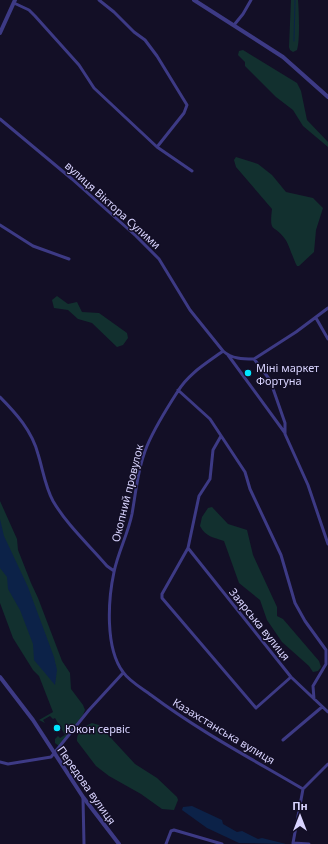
<svg xmlns="http://www.w3.org/2000/svg" width="328" height="844" font-family="'Noto Sans',sans-serif">
<style>
.green{fill:#12302f}
.water{fill:#0c2248}
.lines{fill:none;stroke-linecap:round;stroke-linejoin:round}
.stream{stroke:#0c2248;stroke-width:1}
.minor{stroke:#3d3a85;stroke-width:3}
.tertiary{stroke:#3d3a85;stroke-width:4}
.poi-dot{fill:#00e5ff;stroke:#130f26;stroke-width:1.5}
.labels{text-anchor:middle;dominant-baseline:central;stroke-width:3;stroke-linejoin:round;paint-order:stroke}
.street-label{font-size:11px;fill:#d9d4ff;stroke:#130f26}
.poi-label{font-size:11px;fill:#d9d4ff;stroke:#130f26;text-anchor:start}
</style>
<rect width="100%" height="100%" fill="#130f26"/>
<path class="green" d="M291,0h7c1,11 2,41 -1,50l-4,2 -3,-2 -1,-3z
M243,50l54,33 4,8 6,29 21,22v5l-25,-21 -10,-16 -17,-13 -31,-31v-4l-7,-7 1,-4z
M236,157l22,7 14,11 14,17 27,6 10,10 -7,22 -2,22 -15,14h-2c-4,-7 -8,-22 -12,-27 -11,-16 -16,-4 -13,-30l-36,-42 -2,-7z
M57,296l11,8 9,-2 5,10 17,1 28,20 1,5 -5,7 -6,2 -25,-24 -14,-4 -10,-9 -14,-2 -2,-8z
M0,501l17,38 1,11 13,33 7,15 24,63 8,12 1,16 12,16 2,5 -2,5 -24,31 -4,-3v-4l3,-3 2,2 5,-3 -10,-17 -2,1 -3,-3 -7,4 2,3 -10,-5 4,2 14,-8 -14,-36 -6,-6 -20,-32 -13,-35z
M212,507l16,17 19,6 6,25 24,52v9l6,3 36,42 2,6 -3,4 -5,1 -4,-6 -27,-24 -15,-22 -7,-20 -21,-17 -15,-42c-11,-4 -18,-4 -24,-15l2,-9 6,-9z
M92,723l7,2 36,39 22,14 20,19 1,3 -4,10 -12,-1 -21,-15 -32,-18 -13,-10 -19,-25c-1,-8 7,-15 15,-18z"/>
<path class="water" d="M0,519l4,17 24,51 26,70 3,13 -2,15 -21,-25 -1,-16 -13,-34 -12,-21 -1,-12 -7,-9z
M192,806l30,14 1,4 14,8 5,-1 16,8 4,-1 24,6 -47,-1 -32,-15 -25,-18 1,-3z"/>
<g class="lines">
<path class="stream" d="M294,41l1,-41"/>
<path class="minor" d="M99,0l15,12 20,20 11,8 12,16 30,49 -3,8 -27,34
M14,3l15,7 6,6 44,49 15,23 63,59 35,24
M234,25l9,-11 8,-14
M0,119l72,60 64,57 23,23 31,51 33,41c9,8 20,8 31,8l16,21 15,43v11l23,51 20,59
M0,225l33,21 36,13
M316,318l12,21
M223,351c-16,12 -34,22 -45,40 -11,17 -23,36 -31,55 -9,22 -11,45 -15,68 -4,20 -14,38 -18,58 -6,28 -9,76 9,100 6,9 20,17 28,23 48,36 101,64 152,94l-10,54 16,1
M228,355l57,78
M254,359l42,-27 32,-24
M178,390l32,29 35,53 5,17 31,66 14,48 10,18 21,29v14l-13,22 1,13
M0,397c16,16 32,34 38,57 5,16 7,32 15,47 14,24 36,44 54,65l7,5
M221,436l-8,14 -3,29 -11,17 -11,52 -26,46v4l94,110 35,-31
M188,548l103,129 37,35
M283,740l39,-33
M0,762l8,2 43,-7 38,-47 34,-37
M303,789l25,-25
M83,798l1,46
M166,844l5,-13 3,-1 48,14"/>
<path class="tertiary" d="M194,0l89,57 45,40
M0,33l15,-33
M0,677l33,43 50,77 36,47"/>
</g>
<g class="poi-dot">
<circle cx="248" cy="373" r="4"/>
<circle cx="57" cy="728" r="4"/>
</g>
<g class="labels">
<g class="street-label">
<text transform="translate(113 205) rotate(42)">вулиця Віктора Сулими</text>
<text transform="translate(127 493) rotate(-76)">Окопний провулок</text>
<text transform="translate(260 624) rotate(51)">Заярська вулиця</text>
<text transform="translate(224 731) rotate(31)">Казахстанська вулиця</text>
<text transform="translate(87 785) rotate(55)">Передова вулиця</text>
</g>
<g class="poi-label">
<text x="256" y="367">Міні маркет<tspan x="256" dy="13">Фортуна</tspan></text>
<text x="65" y="728">Юкон сервіс</text>
</g>
</g>
<g transform="translate(300 816)" stroke="#130f26" stroke-width="3" paint-order="stroke">
<path d="M0-3L7 15L0 10L-7 15Z" fill="#d9d4ff"/>
<text y="-6" font-size="11" font-weight="bold" text-anchor="middle" fill="#d9d4ff">Пн</text>
</g>
</svg>
